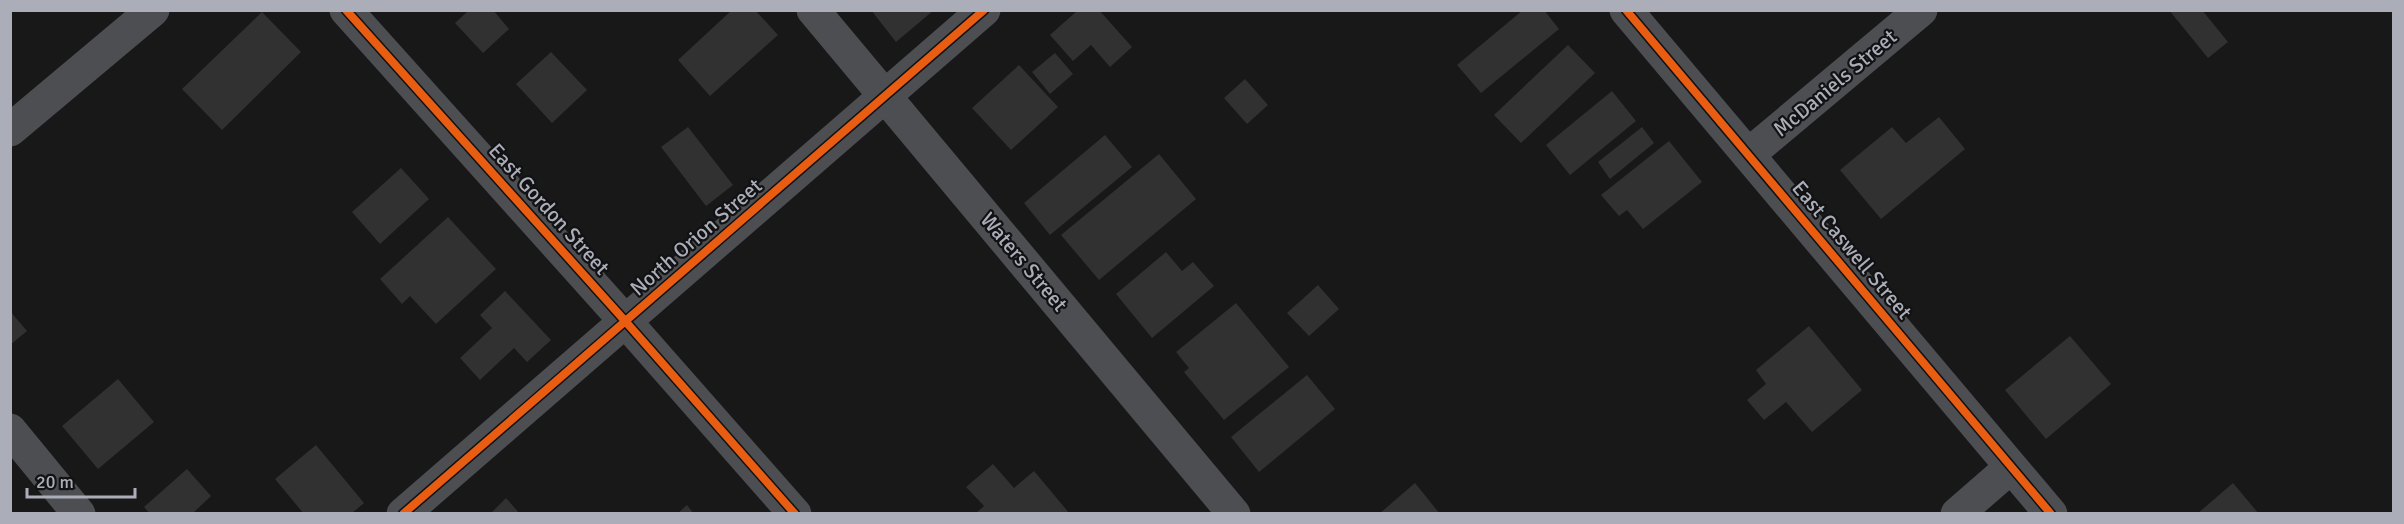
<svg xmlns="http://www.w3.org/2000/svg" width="2404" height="524" font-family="Signika,sans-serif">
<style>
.building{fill:#313132}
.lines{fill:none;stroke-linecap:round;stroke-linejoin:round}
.street{stroke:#4d4e51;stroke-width:33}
.cycleway-casing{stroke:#121214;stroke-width:11}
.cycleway{stroke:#e95d12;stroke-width:8}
.labels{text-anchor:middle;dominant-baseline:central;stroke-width:4.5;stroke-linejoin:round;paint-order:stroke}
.street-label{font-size:21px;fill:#abaeb8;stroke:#121214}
</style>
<rect width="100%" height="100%" fill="#181818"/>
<path class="building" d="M469,10h24l16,19 -26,24 -28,-30z
M732,10h23l23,25 -68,61 -32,-36z
M871,10h63l-38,32z
M1078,10h21l33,37 -22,20 -19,-22 -18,16 -23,-26z
M1523,10h21l15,19 -78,64 -24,-28z
M2169,10h33l26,32 -20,16z
M262,12l39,40 -79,78 -40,-41z
M1568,45l27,28 -74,70 -27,-28z
M551,52l36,38 -35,33 -36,-39z
M1055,53l18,21 -23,20 -18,-22z
M1019,65l39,42 -47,43 -39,-42z
M1245,79l23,26 -21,19 -23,-26z
M1612,91l24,30 -66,54 -24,-30z
M1939,117l26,32 -84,70 -41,-49 52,-43 14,16z
M688,127l45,58 -27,21 -45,-59z
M1642,127l12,16 -44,36 -12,-17z
M1105,135l27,32 -82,68 -26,-32z
M1669,141l33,41 -59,47 -16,-19 -8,6 -18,-21z
M1159,154l37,45 -97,81 -38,-45z
M401,168l28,31 -49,45 -28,-32z
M448,217l48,52 -60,55 -26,-28 -8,8 -22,-25z
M1166,252l16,19 11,-9 21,24 -62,52 -36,-44z
M1318,285l21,24 -30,27 -22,-23z
M505,291l46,49 -24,22 -13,-14 -34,32 -20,-22 32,-30 -12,-13z
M1236,303l53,64 -65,53 -40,-48 5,-4 -13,-16z
M10,311l17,20 -17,14z
M1809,326l53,64 -50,42 -26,-30 -22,18 -17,-20 19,-16 -10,-14z
M2070,336l41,48 -65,55 -41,-49z
M1307,375l28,34 -76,63 -28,-35z
M118,379l36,43 -56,47 -36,-43z
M316,445l48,58 -13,11h-47l-29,-35z
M993,464l21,24 20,-17 36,43h-95l9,-8 -18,-19z
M187,469l24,27 -19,18h-42l-6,-7z
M1415,483l25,31h-61z
M2233,483l26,31h-62z
M506,498l14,16h-30z
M687,505l7,9h-17z"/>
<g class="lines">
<path class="street" d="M346,10l280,312 169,192
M813,10l421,504
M1626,10l425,504
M10,130l143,-120
M1748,155l173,-145
M10,430l69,84
M403,514l581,-504
M1957,514l54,-47"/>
<g class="cycleway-casing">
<path id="cycleway" d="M346,10l280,312 169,192
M1626,10l425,504
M403,514l581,-504"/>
</g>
<use href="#cycleway" class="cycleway"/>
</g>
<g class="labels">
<g class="street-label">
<text transform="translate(1835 83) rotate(-40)">McDaniels Street</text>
<text transform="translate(549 209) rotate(48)">East Gordon Street</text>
<text transform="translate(696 237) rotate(-41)">North Orion Street</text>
<text transform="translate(1852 250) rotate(50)">East Caswell Street</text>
<text transform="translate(1024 262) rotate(50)">Waters Street</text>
</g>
</g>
<rect width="2404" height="524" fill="none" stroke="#abaeb8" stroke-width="24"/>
<path d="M27 488v9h108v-9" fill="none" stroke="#abaeb8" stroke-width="3"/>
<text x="36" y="488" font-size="18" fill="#abaeb8" stroke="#121214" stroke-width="4.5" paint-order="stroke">20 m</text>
</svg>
